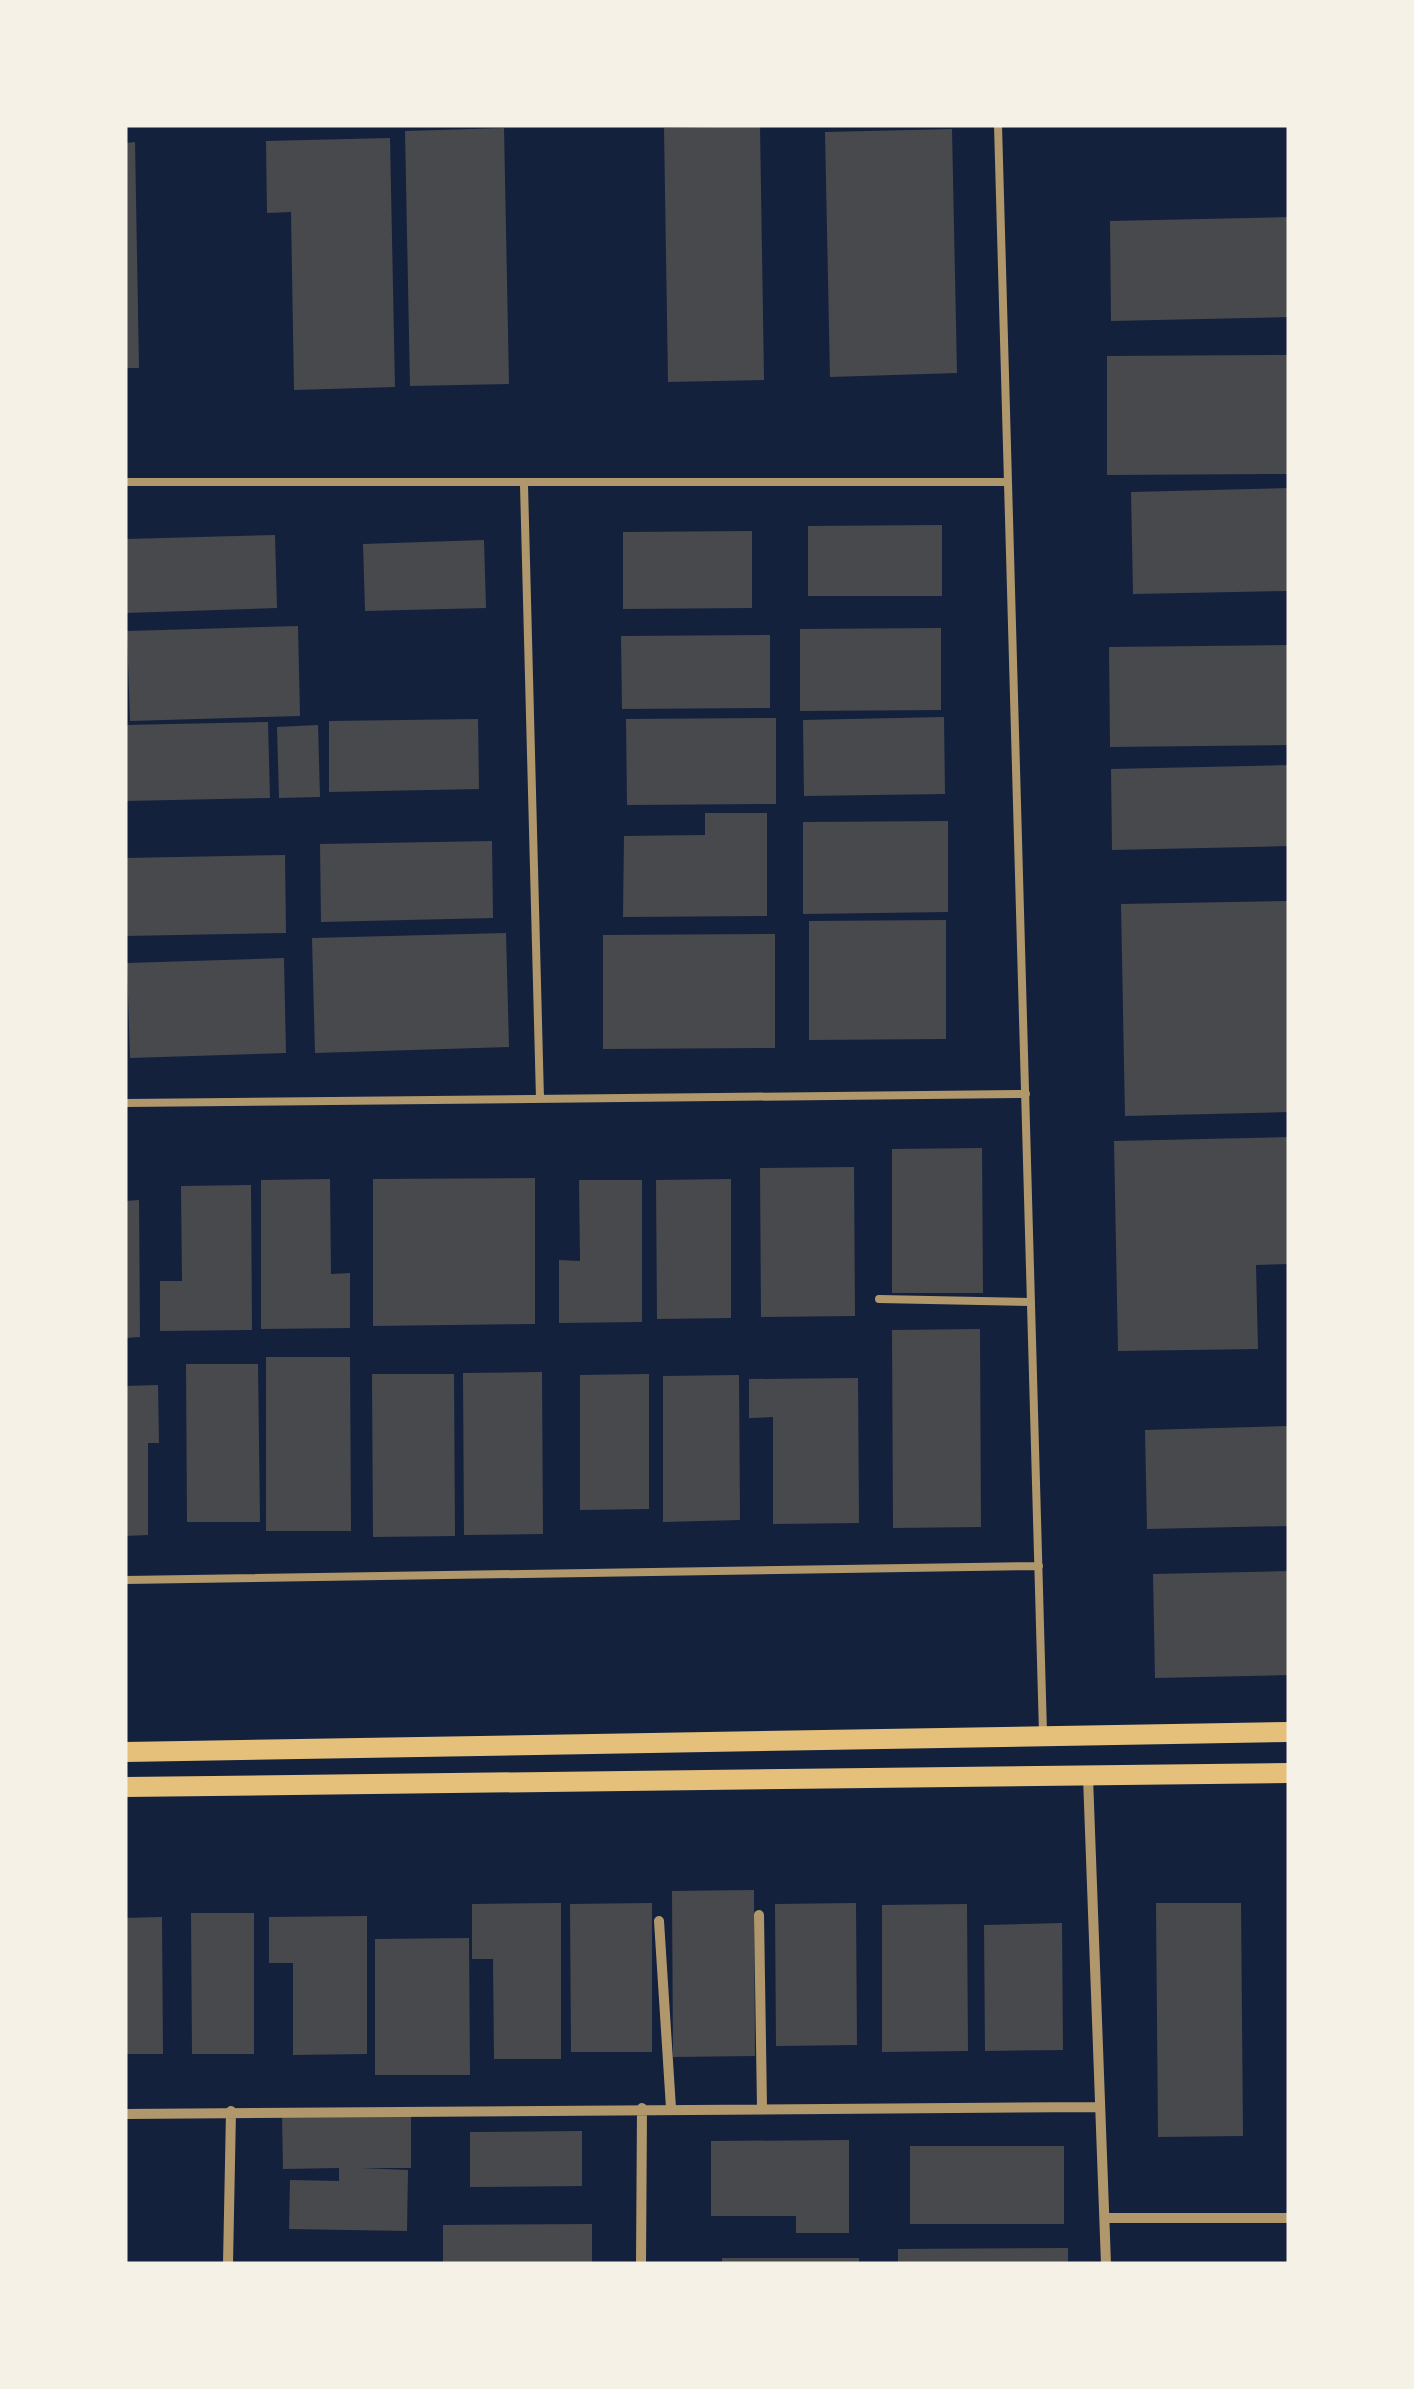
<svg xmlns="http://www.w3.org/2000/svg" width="1414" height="2389" font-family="'Nunito Sans',sans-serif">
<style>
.building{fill:#48494c}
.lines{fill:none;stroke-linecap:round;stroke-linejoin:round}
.service{stroke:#b1986c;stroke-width:8}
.minor{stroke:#b1986c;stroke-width:10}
.secondary{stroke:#e5c07b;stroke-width:20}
</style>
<rect width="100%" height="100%" fill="#14213d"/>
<path class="building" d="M760,126l4,254 -96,2 -4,-254z
M504,128l5,256 -99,2 -5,-255z
M952,129l5,244 -127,4 -5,-245z
M390,138l5,249 -101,3 -3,-178 -24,1 -1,-72z
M135,142l4,226h-14v-225z
M1289,217v100l-178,4 -1,-100z
M1289,355v119l-182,1v-119z
M1289,488v103l-156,3 -2,-102z
M942,525v71h-134v-70z
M752,531v77l-129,1v-77z
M275,535l2,73 -152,5v-74z
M484,540l2,68 -121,3 -2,-67z
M298,626l2,90 -170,5 -3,-90z
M941,628v82l-141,1v-82z
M770,635v73l-148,1 -1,-73z
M1289,645v100l-179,2 -1,-100z
M944,717l1,77 -141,2 -1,-76z
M776,718v86l-149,1 -1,-86z
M478,719l1,70 -150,3v-71z
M268,722l2,76 -145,3v-76z
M318,725l2,72 -41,1 -2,-71z
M1289,765v81l-177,4 -1,-81z
M705,813h62v103l-144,1 1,-81 81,-1z
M948,821v91l-145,2v-92z
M492,841l1,77 -172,4 -1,-78z
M285,855l1,78 -161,3v-78z
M1289,901v211l-164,4 -4,-212z
M946,920v119l-137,1v-119z
M506,933l3,114 -194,6 -3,-115z
M775,934v114l-172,1v-114z
M284,958l2,95 -156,5 -3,-95z
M1289,1137v127l-33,1 2,84 -140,2 -4,-210z
M982,1148l1,145h-91v-144z
M854,1167l1,149 -94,1 -1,-149z
M535,1178v146l-162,2v-147z
M330,1179l1,95 19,-1v55l-89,1v-149z
M731,1179v139l-74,1 -1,-139z
M579,1180h63v142l-83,1v-63l21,1z
M251,1185l1,145 -92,1v-50h22l-1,-95z
M139,1200l1,137 -15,1v-137z
M980,1329l1,198 -88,1 -1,-198z
M266,1357h84l1,174h-85z
M186,1364h72l2,158h-73z
M542,1372l1,162 -79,1 -1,-162z
M372,1374h82l1,162 -82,1z
M649,1374v135l-69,1v-135z
M739,1375l1,145 -77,2v-146z
M858,1378l1,145 -86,1v-107l-24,1v-39z
M158,1385l1,58h-11v92l-23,1v-150z
M1289,1426v100l-142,3 -2,-99z
M1289,1571v104l-134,3 -2,-104z
M754,1890l1,166 -82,1 -1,-166z
M561,1903v156h-67l-1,-100h-21v-55z
M652,1903v149h-81l-1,-148z
M856,1903l1,142 -81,1 -1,-142z
M1156,1903h85l2,233 -85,1z
M967,1904l1,147 -86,1v-147z
M191,1913h63v141h-62z
M367,1916v138l-74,1v-92h-24v-46z
M162,1917l1,137h-38v-136z
M1062,1923l1,127 -78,1 -1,-126z
M469,1938l1,137h-95v-136z
M411,2114v54h-50l47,2 -1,61 -118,-2 1,-49 49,1v-13l-56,1 -1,-54z
M582,2131v55l-112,1v-55z
M849,2140v93h-53v-17h-85v-75z
M910,2146h154v78h-154z
M592,2224v40h-149v-39z
M1068,2248v16h-170v-15z
M722,2258h137v6h-137z"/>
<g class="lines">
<path class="service" d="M998,125l45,1608
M125,482h883
M524,485l16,614
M125,1103l901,-9
M879,1299l152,3
M125,1580l914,-14"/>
<path class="minor" d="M1088,1777l18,487
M759,1915l3,192
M659,1921l12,187
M125,2114l972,-7
M1105,2218h184
M228,2264l3,-153
M641,2264l1,-156"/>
<path class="secondary" d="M125,1752l1164,-20
M125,1787l1164,-14"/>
</g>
<rect width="1414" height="2389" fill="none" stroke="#f6f1e7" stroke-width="255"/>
</svg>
